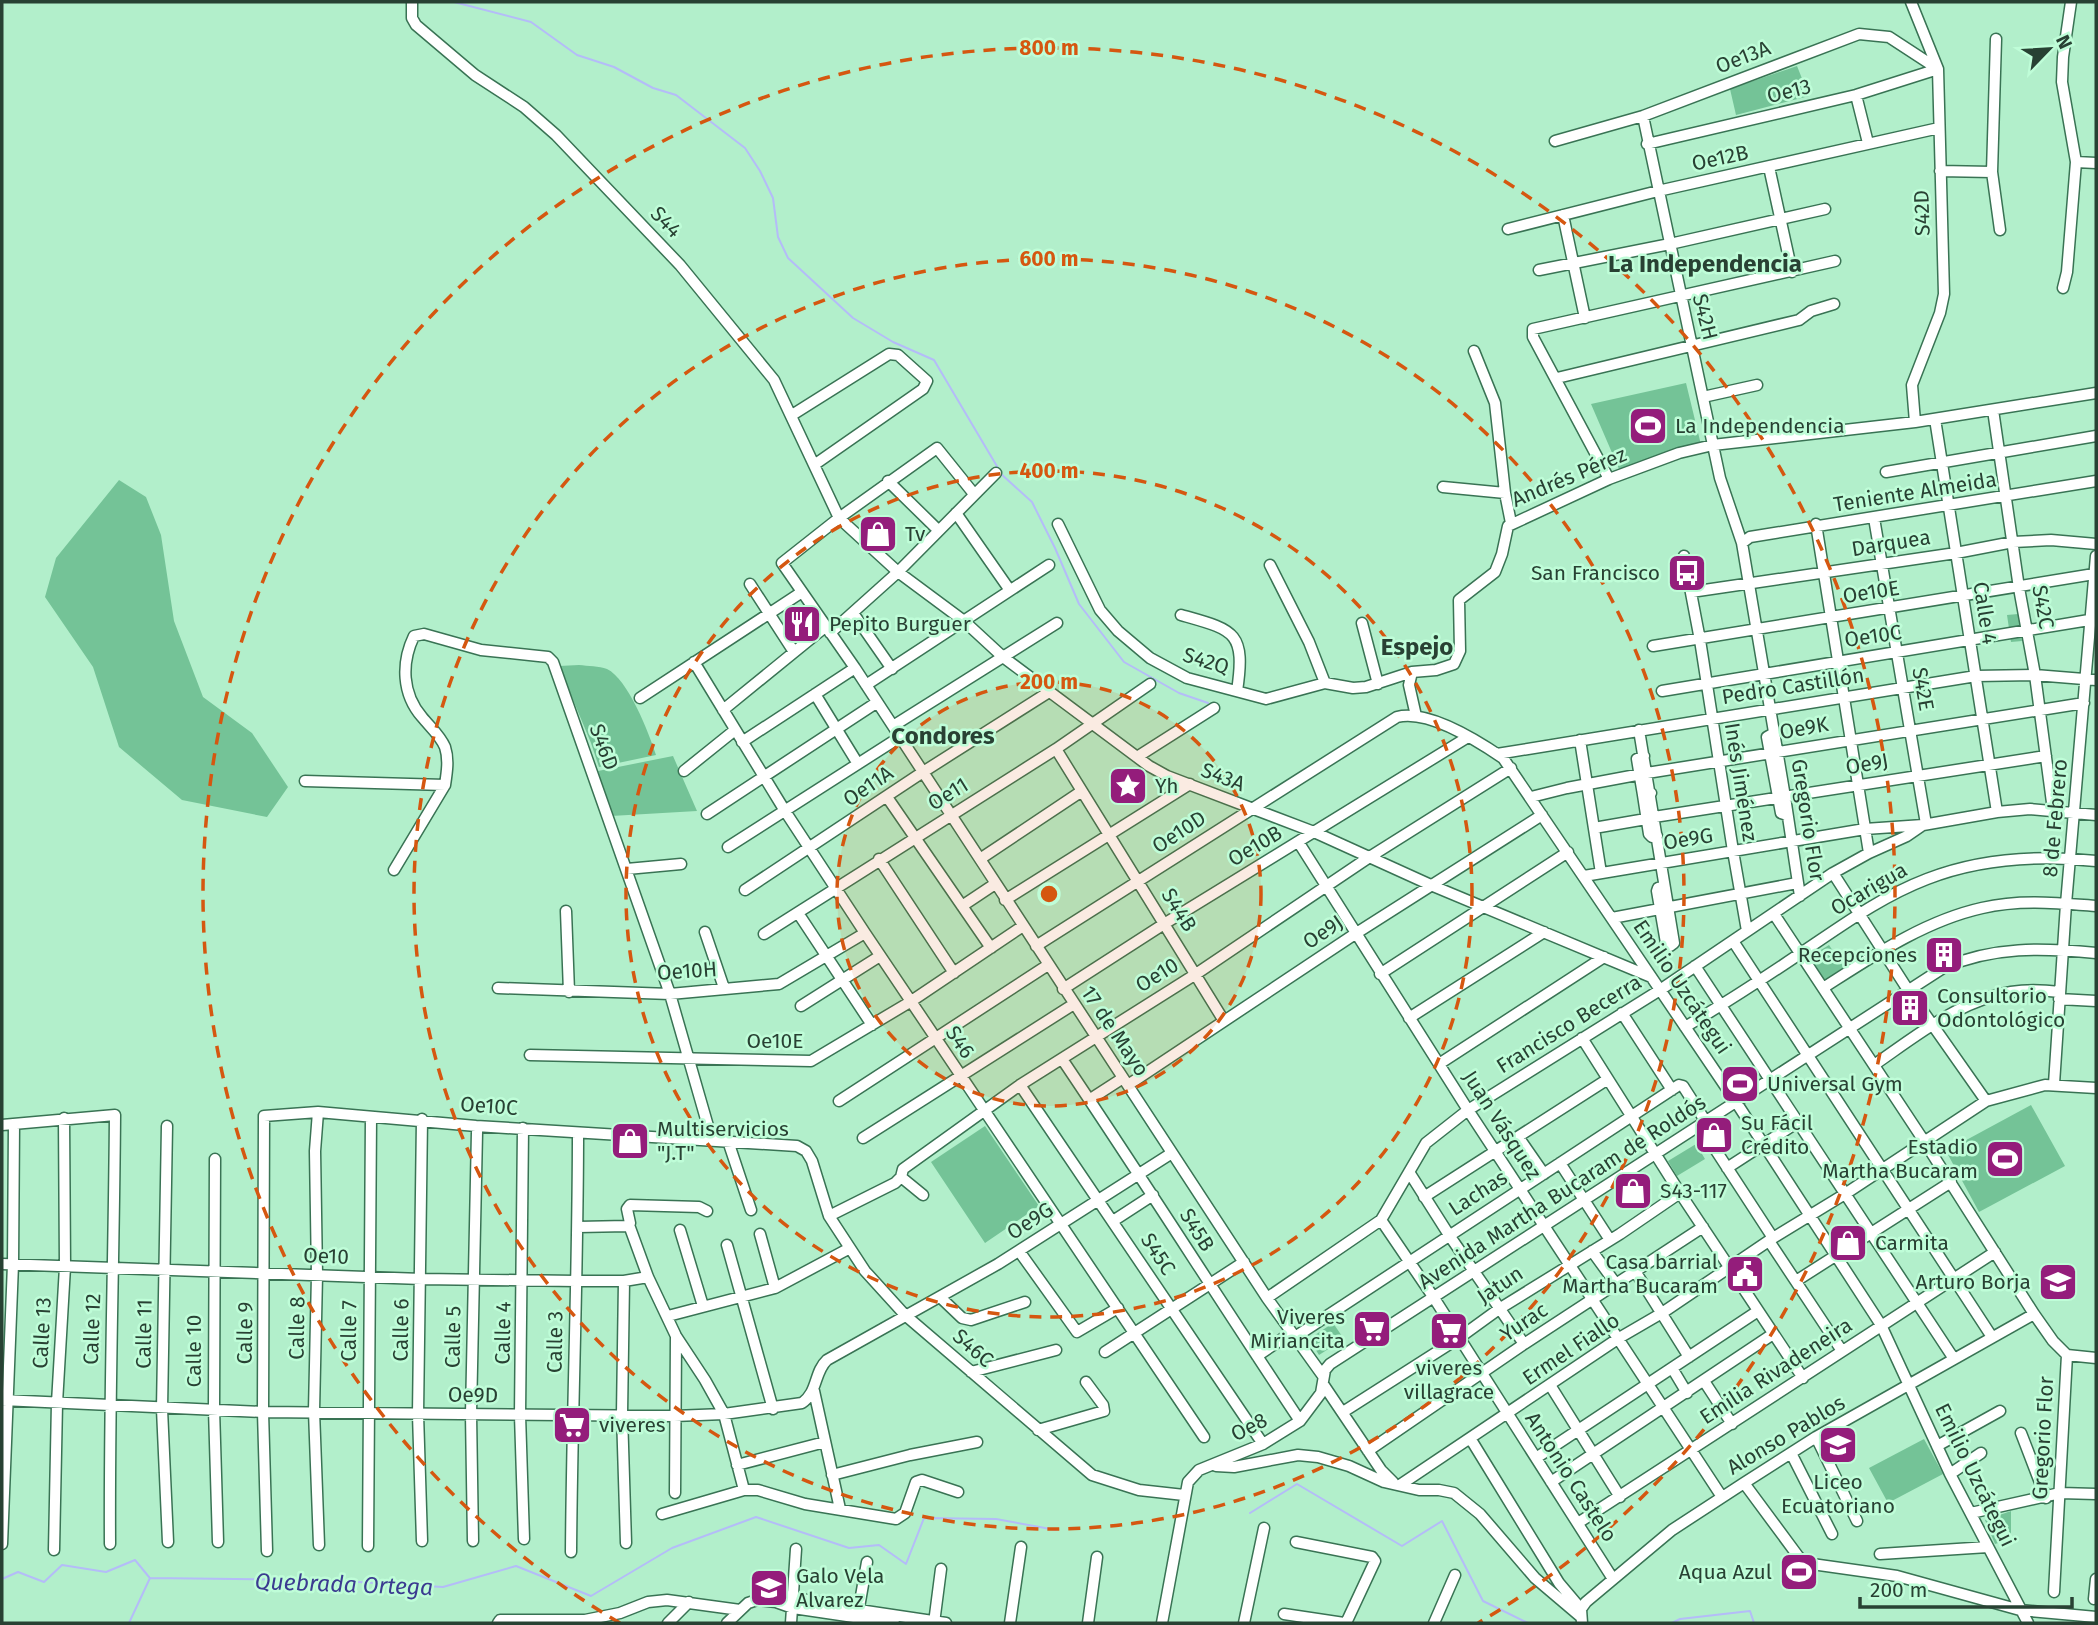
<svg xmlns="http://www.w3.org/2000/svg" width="2098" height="1625" font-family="'Fira Sans',sans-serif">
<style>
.green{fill:#74c397}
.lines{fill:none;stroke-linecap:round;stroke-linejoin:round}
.stream{stroke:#b4bcf8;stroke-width:2}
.minor-casing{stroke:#397354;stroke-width:13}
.minor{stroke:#fff;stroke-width:10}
.ring{fill:none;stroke:#d55710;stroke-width:3.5;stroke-dasharray:12 9}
.labels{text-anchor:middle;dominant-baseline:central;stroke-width:5;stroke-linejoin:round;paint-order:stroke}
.street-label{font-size:21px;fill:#284133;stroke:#bffdd8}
.poi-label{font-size:21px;fill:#284133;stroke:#bffdd8;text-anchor:start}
.water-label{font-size:23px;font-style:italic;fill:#3b3b90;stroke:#bffdd8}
.quarter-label{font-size:24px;font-weight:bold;fill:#284133;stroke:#bffdd8}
.centre{fill:#d55710;stroke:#bffdd8;stroke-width:3.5}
.ring-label{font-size:21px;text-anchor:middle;font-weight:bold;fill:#d55710;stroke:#bffdd8;stroke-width:5;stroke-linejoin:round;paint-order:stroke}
</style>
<rect width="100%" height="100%" fill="#b2efcb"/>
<path class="green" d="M1797,66l12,30 -73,19 -6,-26z
M1686,383l16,66 -83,20 -28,-65z
M119,480l27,17 15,38 13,86 29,76 49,36 36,54 -21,30 -85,-17 -63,-53 -26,-80 -48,-70 11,-39z
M2018,614l4,27 -11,1 -4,-27z
M579,665c9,1 20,1 28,4 21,10 42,64 49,86l-57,12 -8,-24 -32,-77z
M673,756l24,55 -86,5 -13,-45z
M1829,945l20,30 -23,14 -20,-30z
M2031,1105l34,61 -86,46 -33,-61z
M985,1126l54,80 -54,37 -54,-81z
M1696,1144l9,15 -28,17 -9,-15z
M1333,1323l11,16 -25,16 -10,-16z
M1924,1439l19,35 -55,29 -19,-35z
M2011,1511v28l-16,5 -10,-24z"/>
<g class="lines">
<path class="stream" d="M454,2l77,20 46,33 37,12 39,21 23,7 69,53 15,23 13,27 5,39 10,21 65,60 40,24 41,18 64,108
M1000,473l32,29 23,46 24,56 45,58 55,31 29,10
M1250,1513l47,-29 105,62 40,-25 41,80 45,22
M150,1578l175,2 118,7 73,-21 75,30 81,-48 84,-31 93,31 30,-3 27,19 18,-46 72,1 60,11
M2,1579l16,-7 26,10 18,-17 44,7 29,-12 14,17
M129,1623l21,-45
M1672,1623l8,-4 70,-8 4,12"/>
<g class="minor-casing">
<path id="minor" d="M412,2v16l4,7 59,50 49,32 32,28 124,130 94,115 65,138 59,54 66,49 39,36 146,109 18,10 147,56 119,54 218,91
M1911,2l27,67 6,225 -4,19 -28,72 3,37
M1996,39l-4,133 8,58
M1856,95l12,48
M1643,116l77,362 22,65 43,254 15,99
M1555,141l88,-25 216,-82 30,3 49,32
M1647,144l209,-49 82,-26
M2076,162l20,1
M1769,167l23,105
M1940,171l52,1
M1563,215l22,103
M1508,229l150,-38 281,-63
M1539,270l131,-26 155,-35
M2063,288l4,-16 9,-110 -14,-80 1,-25 8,-55
M1474,351l21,52 10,90 6,30
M1557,378l242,-58 12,-9 23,-7
M1703,397l54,-12
M1993,410l26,178 16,87 18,135
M792,415l97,-61 9,1 29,26 -4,8 -109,76
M1935,419l62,393
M1886,472l210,-36
M1609,479l-76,-142v-8l302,-68
M888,481l50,49
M1443,487l62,6
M974,494l-37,-46 -98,70 -57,45 73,105 412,630 56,78
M956,513l53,76
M1874,518l52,306
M1058,524l42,86 18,21 32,27 37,20 79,21 59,-16 28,5 13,-1 46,-15 24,-2 18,-6 6,-13 -1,-51 36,-28 7,-18 6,-28 101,-47 70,-26 34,-8 202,-23 181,-29
M1816,524l53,329
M1742,543l8,-6 346,-56
M1684,556l16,84 33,211 14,80
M1270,565l39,77 16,41
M750,584l44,68
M1691,592l265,-39 57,-11 38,-2 45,4
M853,613l39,56
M1181,615c53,15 65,16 56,76
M1362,623l16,61
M830,633l68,-61 98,-99
M1653,646l441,-72
M694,662l91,149 80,122 339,504
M1412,672l-3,13 7,31
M866,685l183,-120
M1662,691l427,-71
M815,694l43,70
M640,698l162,-106
M723,710l102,-83
M893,726l164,-103
M1639,730l35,213 -4,3 -4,-3 -9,-52 1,-3 6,-2
M1774,733l-7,4 14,76 6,2
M1580,740l21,133
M742,742l113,-74
M1056,749l168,272
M1497,754l479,-78 59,-1 61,5
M1137,757l77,-49
M684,771l51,-41
M305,781l140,4
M1651,793l-8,2 6,39 3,3 5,-1
M1643,795l-6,-36 7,-3
M887,797l104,151
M1531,797l36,-9 80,-15 437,-70
M707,814l169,-111
M1654,817l392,-61
M1594,828l52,-9
M1299,843l169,267 254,387
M728,847l172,-110
M879,859l75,114
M980,859l102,-68
M627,869l54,-5
M394,870l51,-85c2,-13 4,-26 0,-38 -5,-12 -15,-20 -23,-30 -20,-23 -21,-54 -8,-81l10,-2 57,16 67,7 5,5 117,332 42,146
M1833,873l75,117 78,111
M1584,876l281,-47 58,-4
M745,890l178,-118 126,-80
M1005,900l185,-116
M962,906l33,-22
M566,911l3,81
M798,913l74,112
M1774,914l150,227 110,173 19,27 14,14 -13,237
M1612,918l185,-35
M705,932l19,56
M764,934l292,-185 94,-65
M1733,941l259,396
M1036,946l361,-229c31,-8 81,24 106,41l233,344 145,223 69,149 78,149
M1695,966l259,393
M1380,974l188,-122
M498,988l172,6 109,-10 86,-51
M1823,988c50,-32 101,-67 159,-80 38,-9 76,-5 114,-2
M1063,989l101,-65 304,-187
M2059,999l37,2
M801,1006l79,-50
M1622,1013l50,77
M1409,1018l135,-86
M1685,1027c39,-23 76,-47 113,-72 42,-28 82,-58 129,-76 54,-21 112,-24 169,-18
M1582,1038l98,155 123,185
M530,1055l281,6 99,-59 113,-76
M1062,1059c81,120 158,242 238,362
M1439,1064l165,-107
M1874,1065c42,-29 86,-65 137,-73 17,-3 33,-2 49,0
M2054,1084l12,-180 30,-348
M1020,1085l243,359
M1128,1085l227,-151 187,-119
M1089,1100l34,-22
M839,1101l209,-136
M318,1112l-3,39 2,124 -3,136 5,134
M422,1119l-4,295 4,127
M2,1125l113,-10c-1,143 -6,286 -5,429
M167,1126l-5,283 6,133
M1700,1126l73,112
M523,1128l-3,287 4,124
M863,1138l211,-134
M1519,1138l25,36
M728,1141l23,69
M215,1159l-1,250 4,133
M1560,1163l50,77
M1727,1168l71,-46
M1409,1172l40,63 75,109
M901,1177l22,18
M1424,1197l184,-118
M829,1216l66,-33 6,-6 2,-8 117,-84 176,-111 172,-116 143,-90
M1381,1220l53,78 179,281
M1113,1221l40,-26
M629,1225l19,52 28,59 29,44 19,34 20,76
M578,1227l49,-1 3,-3 -3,-14 3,-4 69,2 8,4
M680,1230l23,76
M760,1234l15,54
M1769,1241l73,110
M727,1245l46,164
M1019,1251l58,81 41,-24
M1592,1251l24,33
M2,1264l420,15 154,2h48l24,-4
M1635,1271l54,86
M624,1281l-2,133 4,129
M1796,1281l155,-99
M940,1297l22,21 9,2 54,-18
M1267,1298l114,-78 45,-77 42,-33 192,-120 173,-117 36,-20 38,-17 16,-11 74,-13 33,-3 66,6
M668,1316l107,-28 75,-40
M1295,1337l384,-252 4,1 23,36
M1105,1352l139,-90
M2067,1355l29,3
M1257,1356l34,-23
M1672,1368l15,25
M971,1372l85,-22
M1704,1381l28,43
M1323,1384l58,86 12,12
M1550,1385l70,112
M814,1391l26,118
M2,1400l261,12 411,4 50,-2 78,-11c16,-11 12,-31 25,-43l171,-96 174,-111
M1343,1412l116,-74 40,-29 121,-75 60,-41
M1038,1430l66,-19 -1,-6 -17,-23
M2021,1433l25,65
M1816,1437l41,84
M1470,1438l89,145 22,26
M1937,1446l63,-35
M1368,1451l156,-107 179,-117
M1791,1453l41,81
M1536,1458l222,-147
M737,1465l88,-23
M1216,1466l18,1 64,-12 20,2 31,9 35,16 35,8h20l15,3 26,21 55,64 46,39
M1950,1474l31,-21
M832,1475l78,-20 67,-13
M1551,1482l222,-148
M1744,1483l54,73 7,7 92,13 123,34 76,7
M1400,1485l219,-147 43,-25 111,-75 72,-44 141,-93 59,-16 51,3
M675,1493l1,-156
M1971,1513l89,-20 36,1
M662,1514l82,-24h14l47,14 91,15 9,-6 11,-31 6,-2 36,12
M1578,1523l417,-271
M473,1541l-2,-127 6,-282
M1296,1542l76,15 3,4 -29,62
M2,1544l11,-280 1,-140
M368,1546l3,-429
M54,1550l3,-147 8,-136 -1,-149
M267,1551l-4,-139 1,-296 54,-4 158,14 321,20 9,5 6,10 17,55 36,55 40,44 187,160 47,15 45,5
M571,1552c1,-140 7,-280 7,-419
M1880,1554l108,-7
M2094,1599l2,-20
M757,1600l28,-4 74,14 87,13
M858,1613l9,-51
M1284,1614l60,9
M498,1623l2,-3h85l35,-7 28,-11 19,-2 73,10
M668,1623l21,-21
M727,1623l21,-20 9,-3 19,2 17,6 101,15
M791,1623l5,-74
M934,1623l7,-54
M1010,1623l11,-76
M1088,1623l9,-66
M1162,1623l26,-141 11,-12 64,-26 37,-23 21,-28 4,-23 5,-6 613,-396c51,-22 99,-20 153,-15
M1244,1623l20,-95
M1434,1623l21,-48
M1582,1623l-1,-14 5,-7 86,-72 72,-47 72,-46 218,-123"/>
</g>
<use href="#minor" class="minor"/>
</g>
<circle cx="1049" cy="894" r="212" fill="#d55710" fill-opacity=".12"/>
<g class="ring">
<circle cx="1049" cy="894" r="212"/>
<circle cx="1049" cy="894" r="423"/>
<circle cx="1049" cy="894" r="635"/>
<path d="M620 1623A846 846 0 1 1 1478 1623"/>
</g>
<defs>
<g id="stadium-square" transform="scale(2.0125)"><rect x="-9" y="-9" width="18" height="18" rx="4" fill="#941d7b" stroke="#bffdd8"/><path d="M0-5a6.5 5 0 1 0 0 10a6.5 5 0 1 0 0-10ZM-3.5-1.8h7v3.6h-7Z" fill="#fff"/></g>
<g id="shop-square" transform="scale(2.0125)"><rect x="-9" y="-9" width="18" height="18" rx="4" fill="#941d7b" stroke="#bffdd8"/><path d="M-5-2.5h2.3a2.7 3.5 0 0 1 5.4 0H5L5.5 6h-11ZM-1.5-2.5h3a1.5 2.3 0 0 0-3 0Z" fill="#fff"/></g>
<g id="bus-square" transform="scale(2.0125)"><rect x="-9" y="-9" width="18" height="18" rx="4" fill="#941d7b" stroke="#bffdd8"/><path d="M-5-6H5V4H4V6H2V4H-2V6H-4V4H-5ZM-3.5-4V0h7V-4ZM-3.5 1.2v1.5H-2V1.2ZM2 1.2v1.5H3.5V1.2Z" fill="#fff"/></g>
<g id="restaurant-square" transform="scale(2.0125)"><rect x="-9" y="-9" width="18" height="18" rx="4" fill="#941d7b" stroke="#bffdd8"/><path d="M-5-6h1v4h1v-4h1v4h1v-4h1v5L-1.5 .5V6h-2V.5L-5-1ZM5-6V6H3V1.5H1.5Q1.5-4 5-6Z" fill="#fff"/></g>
<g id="sight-square" transform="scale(2.0125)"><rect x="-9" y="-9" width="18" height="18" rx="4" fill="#941d7b" stroke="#bffdd8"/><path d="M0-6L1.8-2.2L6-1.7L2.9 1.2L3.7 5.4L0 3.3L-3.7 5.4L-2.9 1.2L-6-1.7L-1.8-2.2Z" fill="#fff"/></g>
<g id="building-square" transform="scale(2.0125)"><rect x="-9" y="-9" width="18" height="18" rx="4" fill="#941d7b" stroke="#bffdd8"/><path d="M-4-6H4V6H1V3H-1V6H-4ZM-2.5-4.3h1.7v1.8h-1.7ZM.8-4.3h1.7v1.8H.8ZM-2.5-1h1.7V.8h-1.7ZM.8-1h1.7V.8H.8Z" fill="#fff"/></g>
<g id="civic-square" transform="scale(2.0125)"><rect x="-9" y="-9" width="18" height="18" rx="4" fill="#941d7b" stroke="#bffdd8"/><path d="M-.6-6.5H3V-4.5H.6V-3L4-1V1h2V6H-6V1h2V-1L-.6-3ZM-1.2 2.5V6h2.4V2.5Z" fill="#fff"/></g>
<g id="university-square" transform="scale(2.0125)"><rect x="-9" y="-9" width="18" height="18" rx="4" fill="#941d7b" stroke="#bffdd8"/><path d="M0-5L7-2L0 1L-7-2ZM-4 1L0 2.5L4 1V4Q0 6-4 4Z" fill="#fff"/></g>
<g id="supermarket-square" transform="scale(2.0125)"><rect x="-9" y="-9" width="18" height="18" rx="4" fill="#941d7b" stroke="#bffdd8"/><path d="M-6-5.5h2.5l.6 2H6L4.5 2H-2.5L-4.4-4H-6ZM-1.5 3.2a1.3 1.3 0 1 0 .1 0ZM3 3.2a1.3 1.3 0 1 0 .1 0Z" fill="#fff"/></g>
<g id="school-square" transform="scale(2.0125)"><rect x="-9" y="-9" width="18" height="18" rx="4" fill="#941d7b" stroke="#bffdd8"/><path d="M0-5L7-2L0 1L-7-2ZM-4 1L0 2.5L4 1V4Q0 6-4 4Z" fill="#fff"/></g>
</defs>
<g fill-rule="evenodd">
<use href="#stadium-square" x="1648" y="426"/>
<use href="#shop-square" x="878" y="534"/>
<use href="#bus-square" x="1687" y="573"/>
<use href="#restaurant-square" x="802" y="624"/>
<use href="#sight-square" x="1128" y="786"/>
<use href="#building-square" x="1944" y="955"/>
<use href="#building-square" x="1910" y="1008"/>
<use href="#stadium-square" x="1740" y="1084"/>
<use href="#shop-square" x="1714" y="1135"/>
<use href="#shop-square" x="630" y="1141"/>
<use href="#stadium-square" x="2005" y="1159"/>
<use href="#shop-square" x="1633" y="1191"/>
<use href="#shop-square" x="1848" y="1243"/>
<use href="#civic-square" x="1745" y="1274"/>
<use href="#university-square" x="2058" y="1282"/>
<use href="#supermarket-square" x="1372" y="1329"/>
<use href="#supermarket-square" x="1449" y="1331"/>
<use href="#supermarket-square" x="572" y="1425"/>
<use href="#school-square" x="1838" y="1445"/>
<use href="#stadium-square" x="1799" y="1572"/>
<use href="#school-square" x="769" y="1588"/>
</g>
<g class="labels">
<g class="street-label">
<text transform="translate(1743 57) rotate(-21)">Oe13A</text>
<text transform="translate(1789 91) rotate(-14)">Oe13</text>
<text transform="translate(1720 158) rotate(-12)">Oe12B</text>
<text transform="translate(1922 213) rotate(-92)">S42D</text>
<text transform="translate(666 222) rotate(46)">S44</text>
<text transform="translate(1705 317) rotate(76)">S42H</text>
<text transform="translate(1569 477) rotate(-23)">Andrés Pérez</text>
<text transform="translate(1915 492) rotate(-9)">Teniente Almeida</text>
<text transform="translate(1891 543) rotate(-9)">Darquea</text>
<text transform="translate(1871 592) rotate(-9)">Oe10E</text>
<text transform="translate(2043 607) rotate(80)">S42C</text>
<text transform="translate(1985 613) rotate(81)">Calle 4</text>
<text transform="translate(1873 636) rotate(-8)">Oe10C</text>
<text transform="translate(1206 661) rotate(17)">S42Q</text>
<text transform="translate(1793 686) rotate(-9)">Pedro Castillón</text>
<text transform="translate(1923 689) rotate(80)">S42E</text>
<text transform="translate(1804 728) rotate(-10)">Oe9K</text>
<text transform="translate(604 747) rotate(70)">S46D</text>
<text transform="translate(1867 764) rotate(-10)">Oe9J</text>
<text transform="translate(1223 777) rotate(21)">S43A</text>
<text transform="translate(1741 782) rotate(81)">Inés Jiménez</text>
<text transform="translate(868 786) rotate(-34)">Oe11A</text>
<text transform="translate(948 794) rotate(-32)">Oe11</text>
<text transform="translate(2055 818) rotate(-85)">8 de Febrero</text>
<text transform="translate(1808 820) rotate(81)">Gregorio Flor</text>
<text transform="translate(1179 832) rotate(-33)">Oe10D</text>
<text transform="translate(1688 839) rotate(-9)">Oe9G</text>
<text transform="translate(1255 846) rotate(-31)">Oe10B</text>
<text transform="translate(1869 889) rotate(-30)">Ocarigua</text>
<text transform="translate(1179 910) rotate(58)">S44B</text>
<text transform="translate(1323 932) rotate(-34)">Oe9J</text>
<text transform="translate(687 971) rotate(-4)">Oe10H</text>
<text transform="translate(1157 975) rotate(-32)">Oe10</text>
<text transform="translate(1682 987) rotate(56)">Emilio Uzcátegui</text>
<text transform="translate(1569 1024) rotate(-32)">Francisco Becerra</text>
<text transform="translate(1115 1031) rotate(56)">17 de Mayo</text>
<text x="775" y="1041">Oe10E</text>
<text transform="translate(960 1042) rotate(56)">S46</text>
<text transform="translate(489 1106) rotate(4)">Oe10C</text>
<text transform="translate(1502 1125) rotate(57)">Juan Vásquez</text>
<text transform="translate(1562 1192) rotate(-33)">Avenida Martha Bucaram de Roldós</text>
<text transform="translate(1478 1193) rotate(-33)">Lachas</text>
<text transform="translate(1030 1221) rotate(-33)">Oe9G</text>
<text transform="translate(1197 1230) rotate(58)">S45B</text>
<text transform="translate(1158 1254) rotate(57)">S45C</text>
<text transform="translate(326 1256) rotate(2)">Oe10</text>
<text transform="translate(1500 1285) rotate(-34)">Jatun</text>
<text transform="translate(1524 1322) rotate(-34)">Yurac</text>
<text transform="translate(297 1328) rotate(-89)">Calle 8</text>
<text transform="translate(92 1329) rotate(-88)">Calle 12</text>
<text transform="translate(401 1330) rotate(-89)">Calle 6</text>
<text transform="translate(349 1331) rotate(-89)">Calle 7</text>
<text transform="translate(42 1333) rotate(-87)">Calle 13</text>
<text transform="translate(245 1333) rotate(-89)">Calle 9</text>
<text transform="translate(503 1333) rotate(-89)">Calle 4</text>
<text transform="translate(144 1334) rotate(-89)">Calle 11</text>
<text transform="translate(453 1337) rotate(-89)">Calle 5</text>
<text transform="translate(555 1342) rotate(-89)">Calle 3</text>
<text transform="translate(973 1348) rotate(41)">S46C</text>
<text transform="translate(1571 1349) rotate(-34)">Ermel Fiallo</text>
<text transform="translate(194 1351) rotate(-90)">Calle 10</text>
<text transform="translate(1776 1371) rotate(-33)">Emilia Rivadeneira</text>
<text transform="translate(473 1395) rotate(1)">Oe9D</text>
<text transform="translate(1249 1427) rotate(-27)">Oe8</text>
<text transform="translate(1786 1435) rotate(-31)">Alonso Pablos</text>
<text transform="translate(2043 1438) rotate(-87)">Gregorio Flor</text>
<text transform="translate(1975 1475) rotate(64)">Emilio Uzcátegui</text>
<text transform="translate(1571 1477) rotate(57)">Antonio Castelo</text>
</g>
<g class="poi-label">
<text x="1675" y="426">La Independencia</text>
<text x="905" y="534">Tv</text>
<text x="1660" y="573" text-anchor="end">San Francisco</text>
<text x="829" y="624">Pepito Burguer</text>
<text x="1155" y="786">Yh</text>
<text x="1917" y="955" text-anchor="end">Recepciones</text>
<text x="1937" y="996">Consultorio<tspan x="1937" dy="24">Odontológico</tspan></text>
<text x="1767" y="1084">Universal Gym</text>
<text x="1741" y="1123">Su Fácil<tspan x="1741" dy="24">Crédito</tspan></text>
<text x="657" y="1129">Multiservicios<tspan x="657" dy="24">"J.T"</tspan></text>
<text x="1978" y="1147" text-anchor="end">Estadio<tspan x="1978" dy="24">Martha Bucaram</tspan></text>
<text x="1660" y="1191">S43-117</text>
<text x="1875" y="1243">Carmita</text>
<text x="1718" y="1262" text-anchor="end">Casa barrial<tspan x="1718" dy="24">Martha Bucaram</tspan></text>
<text x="2031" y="1282" text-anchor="end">Arturo Borja</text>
<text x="1345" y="1317" text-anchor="end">Viveres<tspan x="1345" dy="24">Miriancita</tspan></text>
<text x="1449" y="1368" text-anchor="middle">viveres<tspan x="1449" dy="24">villagrace</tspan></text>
<text x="599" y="1425">viveres</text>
<text x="1838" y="1482" text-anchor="middle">Liceo<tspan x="1838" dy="24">Ecuatoriano</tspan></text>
<text x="1772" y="1572" text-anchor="end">Aqua Azul</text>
<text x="796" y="1576">Galo Vela<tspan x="796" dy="24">Alvarez</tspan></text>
</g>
<g class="water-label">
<text transform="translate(344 1584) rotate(2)">Quebrada Ortega</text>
</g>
<g class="quarter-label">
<text x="1705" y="264">La Independencia</text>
<text x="1417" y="647">Espejo</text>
<text x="943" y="736">Condores</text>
</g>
</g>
<circle cx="1049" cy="894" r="10" class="centre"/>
<g class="ring-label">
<text x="1049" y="55">800 m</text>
<text x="1049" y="266">600 m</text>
<text x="1049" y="478">400 m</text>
<text x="1049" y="689">200 m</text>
</g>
<rect width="2098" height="1625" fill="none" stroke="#284133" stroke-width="7"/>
<g transform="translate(2049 49) rotate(65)" stroke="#bffdd8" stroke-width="5" paint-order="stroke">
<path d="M0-5L12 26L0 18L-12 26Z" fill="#284133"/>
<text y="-10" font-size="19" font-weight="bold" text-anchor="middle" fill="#284133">N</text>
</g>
<path d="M1860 1597v10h212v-10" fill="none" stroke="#284133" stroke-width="3.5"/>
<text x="1870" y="1597" font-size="21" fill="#284133" stroke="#bffdd8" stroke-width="5" paint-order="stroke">200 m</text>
</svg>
